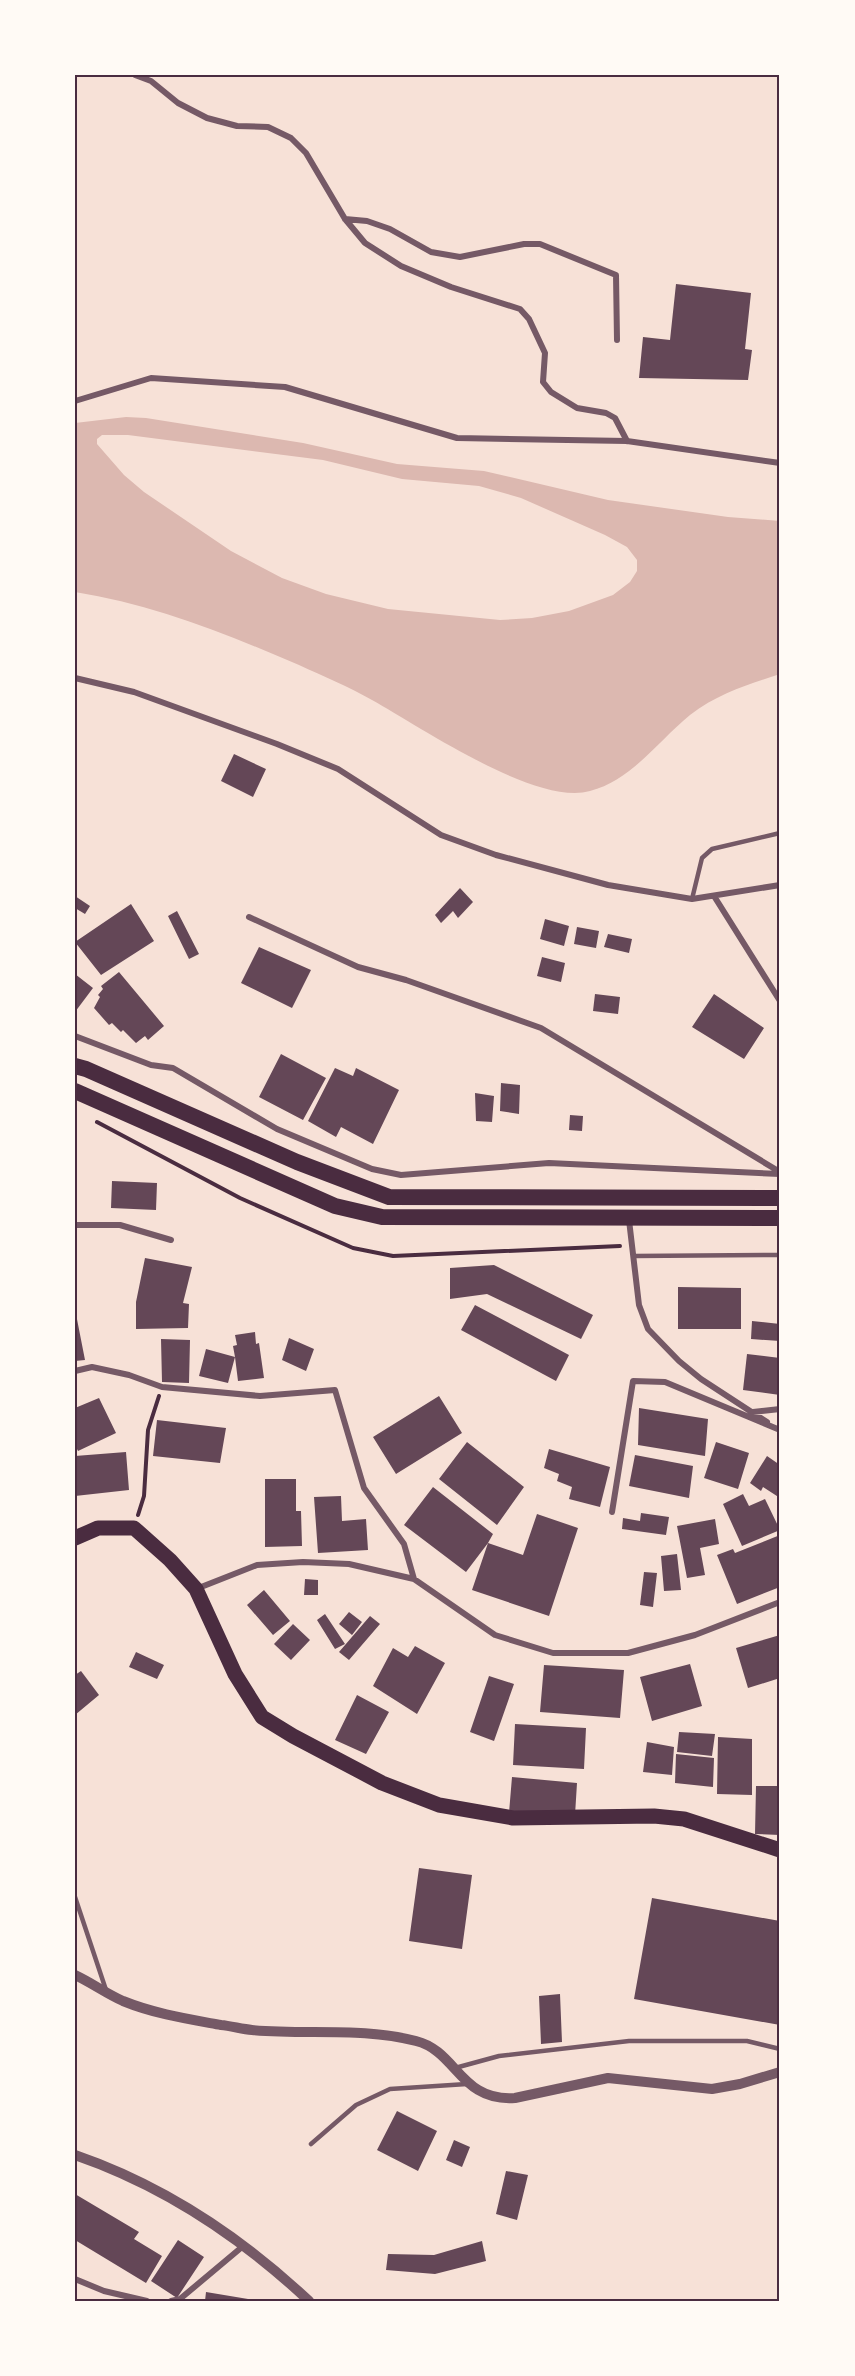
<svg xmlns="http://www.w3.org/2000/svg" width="855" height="2376" font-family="Commissioner,sans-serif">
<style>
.water{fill:#dcb8b0;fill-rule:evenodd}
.building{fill:#644757}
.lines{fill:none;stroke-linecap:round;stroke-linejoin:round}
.path{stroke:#4a2c40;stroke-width:4}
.service{stroke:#755966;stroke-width:4.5}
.minor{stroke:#755966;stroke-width:6}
.tertiary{stroke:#755966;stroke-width:10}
.primary{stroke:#4a2c40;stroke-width:15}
.trunk{stroke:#4a2c40;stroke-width:16}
.neatline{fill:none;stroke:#4a2c40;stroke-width:2}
</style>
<rect width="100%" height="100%" fill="#f7e1d7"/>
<path class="water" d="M126,417l20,1 157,25 94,21 87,7 124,29 120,17 52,4v153c-33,11 -61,19 -90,41 -32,26 -58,65 -100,76 -55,15 -169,-64 -218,-91 -23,-13 -49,-24 -73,-35 -72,-31 -147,-61 -224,-73v-169zM102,435h26l70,9 125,16 79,19 77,7 42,12 84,37 22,12 10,13v11l-7,11 -17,13 -44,16 -37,7 -32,2 -112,-11 -62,-15 -44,-16 -51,-27 -87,-59 -20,-17 -27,-31v-5z"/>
<path class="building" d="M676,284l75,9 -6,56 7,1 -4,30 -109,-2 4,-41 27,3z
M234,754l32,15 -13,28 -32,-16z
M460,888l13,14 -15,16 -5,-7 -12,12 -6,-8z
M75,896l15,10 -5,8 -10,-6z
M131,904l23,37 -53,34 -26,-33z
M177,911l22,43 -10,5 -21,-43z
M545,919l24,7 -5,20 -24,-7z
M577,927l22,4 -3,17 -22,-4z
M608,934l24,5 -3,14 -25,-6z
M259,947l52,23 -19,38 -51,-25z
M542,957l23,6 -4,19 -24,-6z
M119,972l45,54 -16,14 -3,-4 -9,7 -13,-13 -2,2 -9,-9 -3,2 -15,-17 6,-11 -2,-2 5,-6 -2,-3z
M75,974l18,14 -18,24z
M595,994l25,3 -2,17 -25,-3z
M714,994l50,34 -20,31 -52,-32z
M281,1054l45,24 -23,42 -44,-23z
M335,1068l18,8 3,-8 43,22 -26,54 -32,-17 -5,10 -28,-16z
M501,1083l19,2 -1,29 -19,-3z
M475,1093l19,3 -2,26 -16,-1z
M570,1115l13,1 -1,15 -13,-1z
M112,1181l45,2 -1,27 -45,-2z
M145,1258l47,9 -9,36 6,1 -1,24 -52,1v-27z
M494,1265l99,50 -12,24 -94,-45 -37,5v-31z
M678,1287l63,1v41h-63z
M475,1305l94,50 -13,26 -95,-51z
M75,1309l10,51 -10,1z
M752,1321l28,3v17l-29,-2z
M255,1332l1,12 3,-1 5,35 -26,3 -3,-24 -7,26 -29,-7 7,-27 29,8 -2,-11 4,-1 -2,-10z
M289,1338l25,11 -8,22 -24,-11z
M161,1339l29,1 -1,43 -27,-1z
M747,1354l33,4v37l-37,-5z
M439,1396l23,37 -66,41 -23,-37z
M99,1398l17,35 -38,18 -3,-6v-37z
M639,1408l69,11 -3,37 -67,-11z
M157,1420l69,8 -6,35 -67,-7z
M467,1442l57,45 -27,38 -58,-46z
M716,1442l33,11 -11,36 -34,-11z
M549,1449l61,18 -10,40 -31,-8 3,-12 -15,-6 2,-7 -15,-6z
M126,1452l3,38 -54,6v-40z
M635,1455l58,11 -4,32 -60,-12z
M767,1456l13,9v33l-17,-11 -2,4 -11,-8z
M265,1479h31v32h5l1,35 -37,1z
M433,1487l60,47 -5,9 35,12 14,-41 41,14 -29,88 -77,-26 16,-47 -22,29 -62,-47z
M743,1494l6,12 16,-7 15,31 -38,16 -19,-42z
M341,1496l1,25 24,-2 2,31 -50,3 -4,-56z
M641,1513l28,4 -3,18 -44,-6 1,-11 17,3z
M715,1519l4,25 -19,4 5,27 -18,3 -10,-52z
M780,1535v52l-43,17 -20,-49 16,-6 2,4z
M677,1554l4,36 -17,1 -3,-35z
M644,1572l13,1 -4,34 -13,-2z
M305,1579l13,1v15h-14z
M264,1590l26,31 -17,14 -26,-30z
M349,1612l13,10 -10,13 -13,-11z
M325,1614l20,30 -10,5 -18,-29z
M370,1616l10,8 -31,36 -10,-8z
M293,1624l17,16 -19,20 -17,-16z
M780,1635v43l-32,10 -12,-40z
M415,1646l30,17 -28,51 -44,-28 20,-38 15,9z
M136,1652l28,13 -7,14 -28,-12z
M690,1664l12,42 -50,15 -12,-44z
M544,1665l80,5 -4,48 -80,-6z
M81,1671l18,24 -24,20v-40z
M489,1676l25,8 -20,57 -24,-9z
M357,1695l32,17 -23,42 -31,-14z
M515,1724l71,4 -2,41 -71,-4z
M679,1732l36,2 -3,22 -35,-4z
M718,1737l34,2v56l-35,-1z
M647,1742l27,5 -2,28 -29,-3z
M676,1754l38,4 -1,29 -38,-4z
M512,1777l65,6 -2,32 -66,-2z
M756,1786h24v49l-25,-1z
M419,1868l53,7 -10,74 -53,-8z
M652,1898l128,23v104l-146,-26z
M560,1994l2,48 -21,2 -2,-48z
M397,2111l40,20 -19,40 -41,-21z
M454,2140l16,7 -8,20 -16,-7z
M506,2171l22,4 -11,45 -21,-6z
M75,2194l64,38 -5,7 28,17 -16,27 -71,-43z
M178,2240l26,17 -27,41 -26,-17z
M482,2241l4,20 -51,13 -49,-4 2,-16 46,1z
M206,2292l48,8v1h-49z"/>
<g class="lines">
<path class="path" d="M97,1122l143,76 113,50 40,8 227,-10
M138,1515l6,-19 4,-66 11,-34"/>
<path class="service" d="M692,899l10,-41 10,-9 68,-16
M634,1256l146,-1
M75,1897l31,93
M455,2068l44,-12 130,-15h118l33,8
M311,2144l45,-39 34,-16 77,-5"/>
<path class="minor" d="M135,75l16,6 27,22 29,15 30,8 31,1 23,11 15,15 39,66 20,24 36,23 50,21 69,22 9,10 16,34 -2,29 8,10 26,16 29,5 9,5 12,23
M345,219l22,2 23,8 41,23 29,5 64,-13h16l76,31 1,65
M75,401l76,-23 134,9 172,51 170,3 153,22
M75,678l59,14 143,52 61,25 103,66 55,20 112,30 84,14 88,-14
M714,896l66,105
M249,917l109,50 48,13 135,48 239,144
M75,1036l76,29 22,3 104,61 95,40 29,6 148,-12 231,11
M629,1220l10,85 9,24 31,32 22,18 66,43
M75,1225h45l51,15
M75,1371l17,-4 37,8 33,12 98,9 75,-6 29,98 40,56 10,35
M753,1412l27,-3
M612,1512l21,-131 32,1 115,48
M196,1589l61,-24 46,-3 46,2 65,15 81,56 58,18h75l67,-18 85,-33
M75,2279l29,12 43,10
M171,2301l9,-2 62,-52"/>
<path class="tertiary" d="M75,1975c17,8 32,19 48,26 32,13 65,18 98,24 10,1 21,4 31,5 56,5 110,-3 164,11 41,10 44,61 99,57l93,-20 104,11 28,-5 40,-12
M75,2155c87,30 167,83 234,146"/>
<path class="primary" d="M75,1538l23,-10h36l36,32 26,29 39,85 27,43 31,19 89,47 57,22 74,13 141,-2 30,3 96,31"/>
<path class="trunk" d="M75,1066l11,3 211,93 92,35 391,1
M75,1091l260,115 47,11 398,1"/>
</g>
<rect width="855" height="2376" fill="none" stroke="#fffaf5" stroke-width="153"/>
<rect x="76" y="76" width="702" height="2224" class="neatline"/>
</svg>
